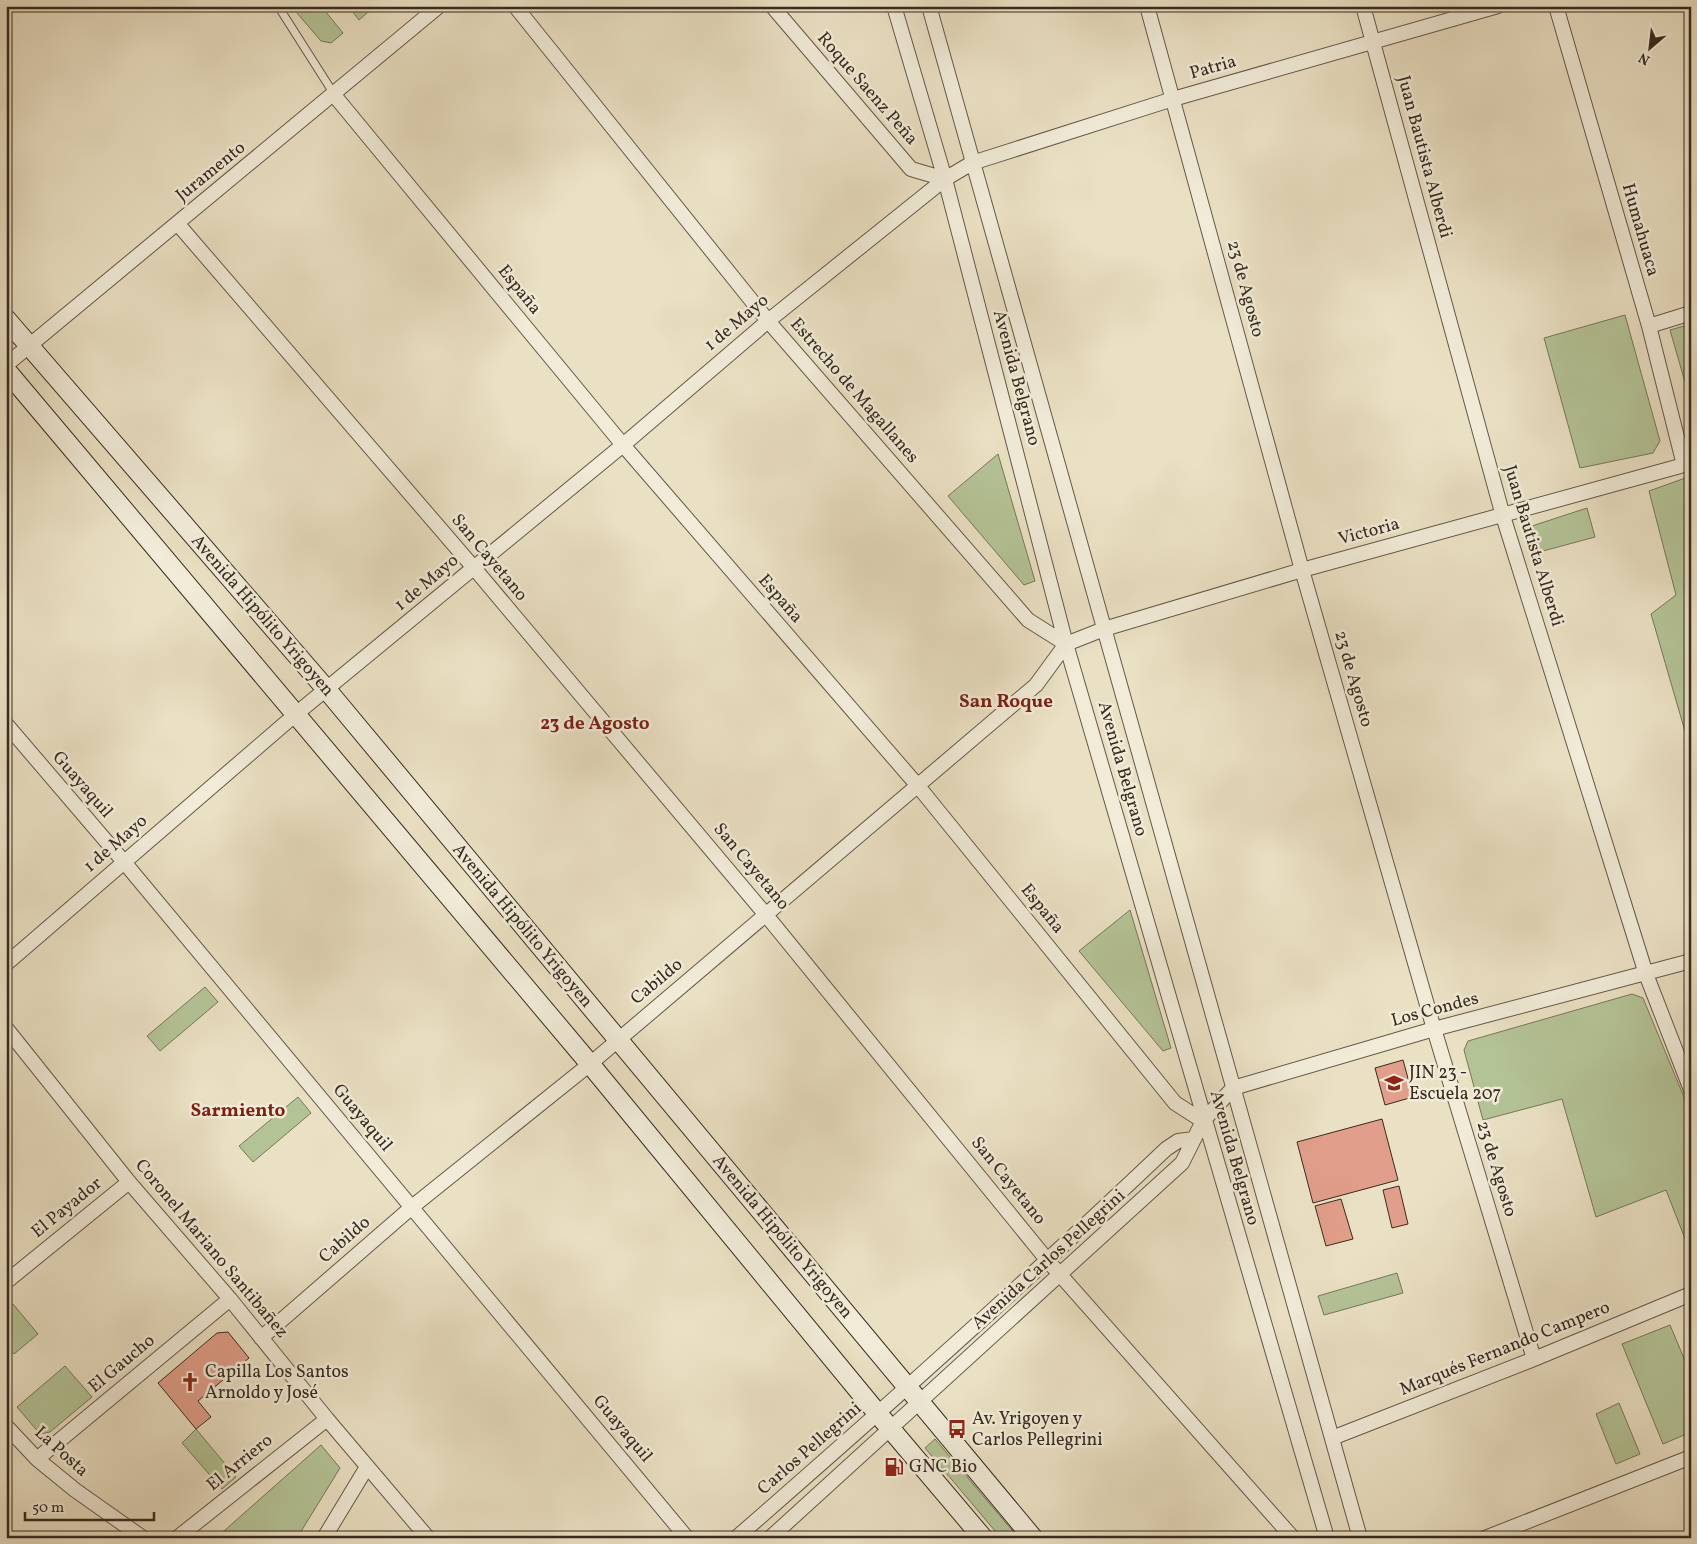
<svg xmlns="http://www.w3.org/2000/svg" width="1697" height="1544" font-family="Vollkorn,serif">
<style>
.green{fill:#b4c396;stroke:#76775a}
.building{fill:#e19e8a;stroke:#372b1f}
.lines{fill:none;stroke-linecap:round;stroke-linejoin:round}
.lane-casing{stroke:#645848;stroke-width:9}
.street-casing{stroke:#645848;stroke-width:16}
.secondary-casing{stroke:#372b1f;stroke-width:21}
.lane{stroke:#f1ebd8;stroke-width:7}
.street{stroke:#f1ebd8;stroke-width:14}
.secondary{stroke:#f1ebd8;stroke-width:19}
.labels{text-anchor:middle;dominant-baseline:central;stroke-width:5;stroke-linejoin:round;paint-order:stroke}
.street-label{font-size:18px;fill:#372b1f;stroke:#f1ebd8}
.poi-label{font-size:18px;fill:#372b1f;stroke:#f1ebd8;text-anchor:start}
.neighbourhood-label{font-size:19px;font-weight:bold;fill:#7a1f14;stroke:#f1ebd8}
</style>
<rect width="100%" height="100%" fill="#eae0c3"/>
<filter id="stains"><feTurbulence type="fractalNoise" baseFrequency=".004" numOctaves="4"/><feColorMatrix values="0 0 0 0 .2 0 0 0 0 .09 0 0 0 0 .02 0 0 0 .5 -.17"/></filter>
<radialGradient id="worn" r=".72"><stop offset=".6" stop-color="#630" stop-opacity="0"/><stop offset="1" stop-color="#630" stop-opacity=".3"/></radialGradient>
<path class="green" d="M291,6h30l22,27 -12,10 -10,-2z
M348,6h27l-16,14z
M1625,315l35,126 -7,12 -73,15 -36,-130z
M1691,324v79l-21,-73z
M998,454l37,127 -11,4 -76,-89z
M1691,476v276l-40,-138 25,-19 -27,-104z
M1587,508l8,29 -63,17 -6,-18 6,-10z
M1130,910l41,138 -8,3 -84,-100z
M205,987l13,15 -58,49 -13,-15z
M1632,994l11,4 48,116v140l-25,-64 -70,27 -34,-118 -79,21 -19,-70 4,-9z
M298,1097l13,16 -58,49 -14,-16z
M1397,1273l6,20 -79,22 -6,-19z
M13,1304l25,30 -24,20 -8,-9v-35z
M1670,1325l21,50v57l-28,12 -41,-100z
M65,1366l27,31 -42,35 -10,2 -23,-27z
M1619,1403l21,51 -24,10 -20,-50z
M196,1429l40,48 -14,12 -40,-46z
M935,1439l82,97 1,2h-17l-76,-90z
M321,1445l19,23 -43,70h-81z"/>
<path class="building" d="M1403,1060l10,37 -28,8 -10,-37z
M1382,1119l16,61 -85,23 -16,-61z
M1399,1186l9,38 -16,4 -9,-38z
M1341,1199l12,40 -27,7 -11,-40z
M228,1332l21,26 -51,43 13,16 -15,12 -38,-46 59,-50z"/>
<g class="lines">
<g class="lane-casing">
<path id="lane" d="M278,6l56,88"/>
</g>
<g class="street-casing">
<path id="street" d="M515,6l253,315 260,299 38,24
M772,6l139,163 34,10
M894,6l51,173 121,465 261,894
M929,6l431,1532
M1147,6l155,564 132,459 100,330
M1363,6l140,510 143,458 45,116
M334,95l289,350 295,341 257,317 28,18
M177,223l297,345 292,347 282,346 245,277
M1649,326l42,-13
M6,365l433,-359
M1066,644l38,-15 198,-59 382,-105 -35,-139 -93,-320
M6,724l118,138 563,676
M6,964l290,-250 327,-269 145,-124 177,-142 27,-16 201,-64 325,-93
M6,1028l123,154 101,117 97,120 101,119
M6,1282l123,-100
M261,1338l151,-131 178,-143 446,-379 30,-41
M6,1426l31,33 38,31 68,48
M1332,1438l202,-79 157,-65
M37,1459l193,-160
M177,1538l150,-119
M324,1538l43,-71
M736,1538c146,-127 290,-256 430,-389l12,-8 16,-2
M770,1538l412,-375 21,-42 30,-33 201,-59 257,-68
M1485,1538l206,-81"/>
</g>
<g class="secondary-casing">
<path id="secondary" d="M6,319l321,371 706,848
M6,370l584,694 288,350 105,124"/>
</g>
<use href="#lane" class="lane"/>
<use href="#street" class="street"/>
<use href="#secondary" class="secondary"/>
</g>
<defs>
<g id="school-bare" transform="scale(1.5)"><path d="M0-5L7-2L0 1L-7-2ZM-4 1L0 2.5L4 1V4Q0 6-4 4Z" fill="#8f2418" stroke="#f1ebd8" stroke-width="2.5" paint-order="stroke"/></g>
<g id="church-bare" transform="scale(1.5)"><path d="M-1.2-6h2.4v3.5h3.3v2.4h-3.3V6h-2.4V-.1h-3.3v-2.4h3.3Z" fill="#8f2418" stroke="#f1ebd8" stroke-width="2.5" paint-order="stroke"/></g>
<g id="bus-bare" transform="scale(1.5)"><path d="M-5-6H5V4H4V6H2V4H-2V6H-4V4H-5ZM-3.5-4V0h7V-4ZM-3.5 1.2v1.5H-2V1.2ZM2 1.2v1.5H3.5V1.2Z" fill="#8f2418" stroke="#f1ebd8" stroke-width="2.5" paint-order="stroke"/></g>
<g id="fuel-bare" transform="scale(1.5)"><path d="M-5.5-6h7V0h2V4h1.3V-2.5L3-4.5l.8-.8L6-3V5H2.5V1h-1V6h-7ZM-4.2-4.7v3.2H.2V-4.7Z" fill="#8f2418" stroke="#f1ebd8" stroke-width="2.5" paint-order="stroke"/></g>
</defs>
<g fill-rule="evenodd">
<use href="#school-bare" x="1394" y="1083"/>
<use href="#church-bare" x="190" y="1382"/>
<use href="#bus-bare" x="957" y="1429"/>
<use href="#fuel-bare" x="894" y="1467"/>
</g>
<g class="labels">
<g class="street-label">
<text transform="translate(1213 68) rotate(-16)">Patria</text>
<text transform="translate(867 89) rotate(49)">Roque Saenz Peña</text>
<text transform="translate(1424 157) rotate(75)">Juan Bautista Alberdi</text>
<text transform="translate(211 172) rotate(-39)">Juramento</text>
<text transform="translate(1640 230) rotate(74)">Humahuaca</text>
<text transform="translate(1245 289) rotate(75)">23 de Agosto</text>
<text transform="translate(519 290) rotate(51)">España</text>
<text transform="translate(737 323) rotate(-40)">1 de Mayo</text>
<text transform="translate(1016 378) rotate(75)">Avenida Belgrano</text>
<text transform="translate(854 391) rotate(49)">Estrecho de Magallanes</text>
<text transform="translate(1369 532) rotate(-15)">Victoria</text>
<text transform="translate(1533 546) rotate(73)">Juan Bautista Alberdi</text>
<text transform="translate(489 558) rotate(50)">San Cayetano</text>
<text transform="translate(427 583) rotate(-40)">1 de Mayo</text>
<text transform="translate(780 599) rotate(49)">España</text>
<text transform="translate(262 616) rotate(49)">Avenida Hipólito Yrigoyen</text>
<text transform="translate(1353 679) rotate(74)">23 de Agosto</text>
<text transform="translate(1122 769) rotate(74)">Avenida Belgrano</text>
<text transform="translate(82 785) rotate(49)">Guayaquil</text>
<text transform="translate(116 844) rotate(-41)">1 de Mayo</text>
<text transform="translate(751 867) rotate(50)">San Cayetano</text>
<text transform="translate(1042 909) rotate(51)">España</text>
<text transform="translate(522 926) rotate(50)">Avenida Hipólito Yrigoyen</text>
<text transform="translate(657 982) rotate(-40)">Cabildo</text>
<text transform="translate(1435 1010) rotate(-15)">Los Condes</text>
<text transform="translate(362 1118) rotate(50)">Guayaquil</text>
<text transform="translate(1234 1158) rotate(74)">Avenida Belgrano</text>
<text transform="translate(1496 1169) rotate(73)">23 de Agosto</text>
<text transform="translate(1008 1181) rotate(51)">San Cayetano</text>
<text transform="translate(67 1208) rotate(-39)">El Payador</text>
<text transform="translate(782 1237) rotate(50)">Avenida Hipólito Yrigoyen</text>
<text transform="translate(345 1240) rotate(-41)">Cabildo</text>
<text transform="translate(211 1249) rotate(50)">Coronel Mariano Santibañez</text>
<text transform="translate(1049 1260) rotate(-42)">Avenida Carlos Pellegrini</text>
<text transform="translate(1505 1349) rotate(-22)">Marqués Fernando Campero</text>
<text transform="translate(122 1364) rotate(-40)">El Gaucho</text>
<text transform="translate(622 1429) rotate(50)">Guayaquil</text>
<text transform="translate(810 1449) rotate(-41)">Carlos Pellegrini</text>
<text transform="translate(61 1452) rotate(42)">La Posta</text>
<text transform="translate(240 1463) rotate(-39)">El Arriero</text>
</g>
<g class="poi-label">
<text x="1409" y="1073">JIN 23 -<tspan x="1409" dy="21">Escuela 207</tspan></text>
<text x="205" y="1372">Capilla Los Santos<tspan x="205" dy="21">Arnoldo y José</tspan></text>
<text x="972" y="1419">Av. Yrigoyen y<tspan x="972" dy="21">Carlos Pellegrini</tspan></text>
<text x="909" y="1467">GNC Bio</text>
</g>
<g class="neighbourhood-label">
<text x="1006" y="702">San Roque</text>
<text x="595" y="724">23 de Agosto</text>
<text x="238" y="1111">Sarmiento</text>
</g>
</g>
<rect width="1697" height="1544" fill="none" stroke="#eae0c3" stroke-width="25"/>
<rect x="8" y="8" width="1682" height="1529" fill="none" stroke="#372b1f" stroke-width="2.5"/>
<rect x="12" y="12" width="1672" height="1519" fill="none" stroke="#372b1f"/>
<g transform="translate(1650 48) rotate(208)" stroke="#f1ebd8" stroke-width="4" paint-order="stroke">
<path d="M0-4L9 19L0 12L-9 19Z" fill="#372b1f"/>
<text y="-8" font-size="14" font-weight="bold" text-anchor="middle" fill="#372b1f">N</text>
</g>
<path d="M25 1512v8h129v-8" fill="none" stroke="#372b1f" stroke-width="2.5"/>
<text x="32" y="1512" font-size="15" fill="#372b1f" stroke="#f1ebd8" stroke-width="4" paint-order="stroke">50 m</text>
<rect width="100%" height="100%" filter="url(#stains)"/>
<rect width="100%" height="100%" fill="url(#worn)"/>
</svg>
